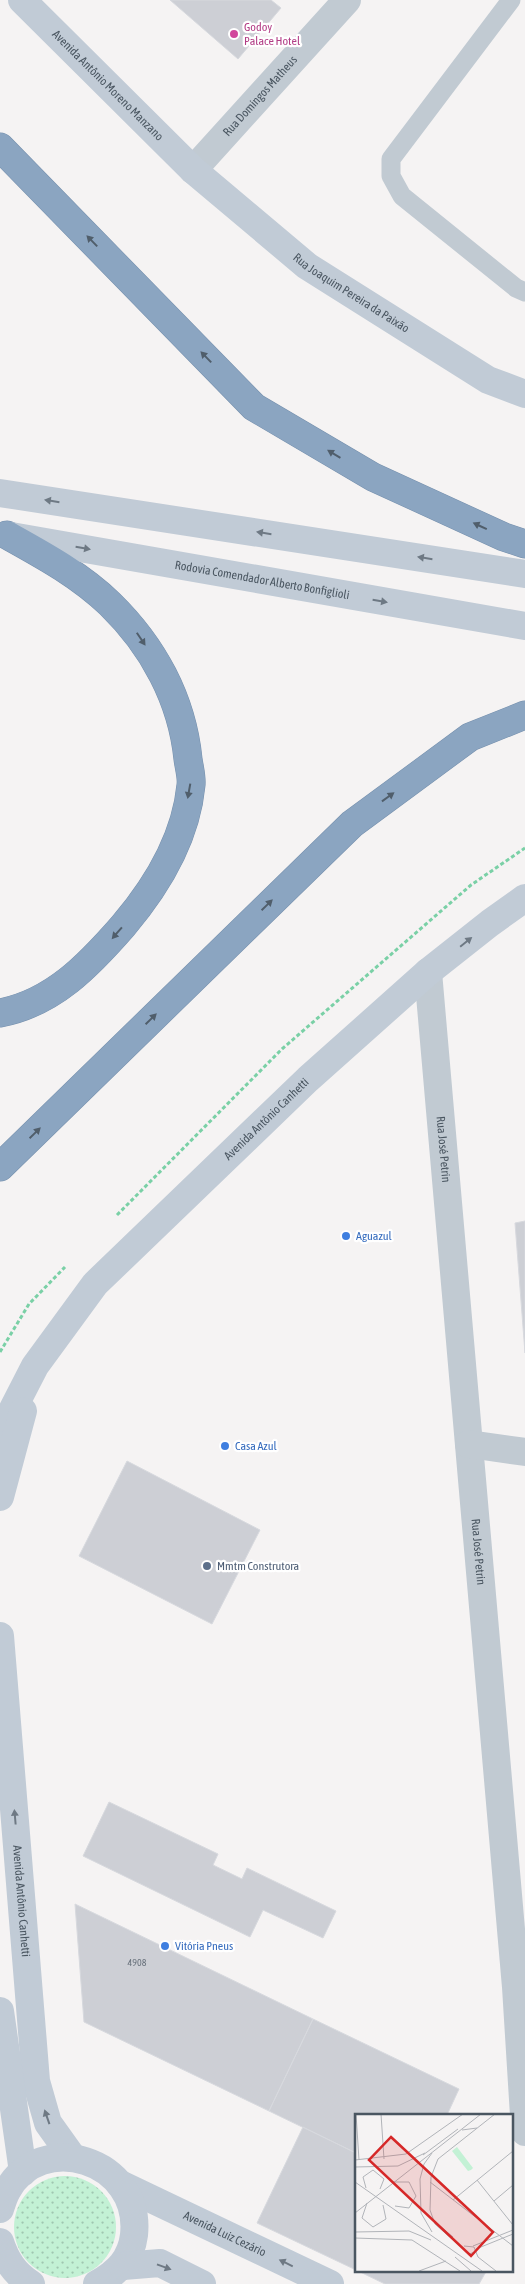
<svg xmlns="http://www.w3.org/2000/svg" width="525" height="2284" font-family="'Asap Condensed',sans-serif">
<style>
.grass{fill:url(#grass-dots)}
.building{fill:#cdcfd5;stroke:#d7d9de}
.lines{fill:none;stroke-linecap:round;stroke-linejoin:round}
.highway-casing{stroke:#7690ad;stroke-width:29}
.path{stroke:#7ad0a6;stroke-width:3;stroke-dasharray:4 2.5;stroke-linecap:butt}
.lane{stroke:#c1cad2;stroke-width:19}
.street{stroke:#c1cad2;stroke-width:28}
.secondary{stroke:#c1cbd6;stroke-width:28}
.highway{stroke:#8ba5c1;stroke-width:28}
.oneway{fill:#505e6b}
.oneway2{fill:#6e7984}
.hotel-dot{fill:#d1479c;stroke:#fff;stroke-width:2}
.shop-dot{fill:#3f7fe0;stroke:#fff;stroke-width:2}
.service-dot{fill:#5c6f8a;stroke:#fff;stroke-width:2}
.labels{text-anchor:middle;dominant-baseline:central;stroke-width:4.5;stroke-linejoin:round;paint-order:stroke}
.number-label{font-size:10px;fill:#6b747e}
.hotel-label{font-size:12px;fill:#b23c85;stroke:#fff;text-anchor:start}
.street-label{font-size:12px;fill:#4a5661;stroke:#fff}
.shop-label{font-size:12px;fill:#366cbe;stroke:#fff;text-anchor:start}
.service-label{font-size:12px;fill:#4e5e75;stroke:#fff;text-anchor:start}
.inset-road{fill:none;stroke:#b1b4b9;stroke-width:1}
.view{fill:#d62828;fill-opacity:0.15;stroke:#d62828;stroke-width:2.5}
.inset-edge{fill:none;stroke:#4a5661;stroke-width:2.5}
</style>
<defs>
<pattern id="grass-dots" width="8" height="8" patternUnits="userSpaceOnUse" patternTransform="scale(1.25)"><rect width="8" height="8" fill="#c3f1d5"/><path d="M2 2h.1M6 6h.1" fill="none" stroke="#a0c6b0" stroke-width="1.8" stroke-linecap="round"/></pattern>
</defs>
<rect width="100%" height="100%" fill="#f5f3f3"/>
<path class="grass" d="M14 2227a51 51 0 1 1 102 0a51 51 0 1 1-102 0Z"/>
<path class="building" d="M170,0h101l10,8 -43,51z
M525,1221v132l-10,-130z
M127,1461l133,69 -48,94 -133,-68z
M109,1802l109,52 -5,11 29,14 5,-11 89,43 -13,27 -60,-28 -13,27 -167,-81z
M75,1904l238,115 -44,92 -185,-89z
M313,2019l146,70 -12,26h-91v38l-87,-42z
M303,2127l53,26v117l-99,-47z
M356,2270h131l-8,14h-94z"/>
<g class="lines">
<g class="highway-casing">
<path id="highway" d="M0,147l254,260 119,70 131,60 21,7
M0,1013c53,-10 89,-48 123,-87 34,-40 63,-88 68,-141 1,-8 -2,-18 -3,-26 -6,-60 -35,-113 -78,-155 -30,-29 -67,-49 -103,-69
M0,1167l352,-343 118,-87 55,-22"/>
</g>
<path class="path" d="M117,1215l165,-166 189,-164 54,-37
M0,1352l29,-48 36,-37"/>
<path class="lane" d="M511,0l-120,159v17l11,20 114,92 9,4"/>
<g class="street">
<path id="s1" d="M193,170l154,-170"/>
<path id="s2" d="M428,972l88,1015 9,145"/>
<path d="M469,1444l56,8"/>
</g>
<g class="secondary">
<path id="s3" d="M22,0l171,170 114,96 181,114 37,14"/>
<path d="M0,493l525,81"/>
<path id="s4" d="M11,536l514,90"/>
<path id="s5" d="M0,1434l35,-68 60,-82 213,-205 120,-107 62,-49 35,-25"/>
<path d="M0,1497l23,-86"/>
<path id="s6" d="M0,1636l36,445 12,42 25,35"/>
<path d="M0,2011l23,161"/>
<path id="s7" d="M120,2184l210,100"/>
<path d="M0,2209c2,-6 4,-13 7,-18 33,-62 135,-32 127,44 -3,24 -16,37 -37,49"/>
<path d="M0,2242c6,18 14,31 31,42"/>
<path d="M123,2266l37,-3 42,21"/>
</g>
<use href="#highway" class="highway"/>
</g>
<defs><path id="oneway-solid" d="M-6-.8H1V-3.2L6.5 0L1 3.2V.8H-6Z" transform="scale(1.25)"/></defs>
<g class="oneway">
<use href="#oneway-solid" transform="translate(92 241) rotate(-134)"/>
<use href="#oneway-solid" transform="translate(206 357) rotate(-134)"/>
<use href="#oneway-solid" transform="translate(334 454) rotate(-149)"/>
<use href="#oneway-solid" transform="translate(480 526) rotate(-155)"/>
<use href="#oneway-solid" transform="translate(141 639) rotate(56)"/>
<use href="#oneway-solid" transform="translate(189 791) rotate(100)"/>
<use href="#oneway-solid" transform="translate(388 797) rotate(-36)"/>
<use href="#oneway-solid" transform="translate(267 905) rotate(-44)"/>
<use href="#oneway-solid" transform="translate(117 933) rotate(131)"/>
<use href="#oneway-solid" transform="translate(151 1019) rotate(-44)"/>
<use href="#oneway-solid" transform="translate(35 1133) rotate(-44)"/>
</g>
<g class="oneway2">
<use href="#oneway-solid" transform="translate(52 501) rotate(-171)"/>
<use href="#oneway-solid" transform="translate(264 533) rotate(-171)"/>
<use href="#oneway-solid" transform="translate(83 548) rotate(10)"/>
<use href="#oneway-solid" transform="translate(425 558) rotate(-171)"/>
<use href="#oneway-solid" transform="translate(380 601) rotate(10)"/>
<use href="#oneway-solid" transform="translate(466 942) rotate(-39)"/>
<use href="#oneway-solid" transform="translate(15 1817) rotate(-95)"/>
<use href="#oneway-solid" transform="translate(47 2117) rotate(-109)"/>
<use href="#oneway-solid" transform="translate(286 2263) rotate(-154)"/>
<use href="#oneway-solid" transform="translate(164 2267) rotate(20)"/>
</g>
<circle class="hotel-dot" cx="234" cy="34" r="5"/>
<g class="shop-dot">
<circle cx="346" cy="1236" r="5"/>
<circle cx="225" cy="1446" r="5"/>
<circle cx="165" cy="1946" r="5"/>
</g>
<circle class="service-dot" cx="207" cy="1566" r="5"/>
<g class="labels">
<g class="number-label">
<text x="137" y="1962">4908</text>
</g>
<g class="hotel-label">
<text x="244" y="27">Godoy<tspan x="244" dy="14">Palace Hotel</tspan></text>
</g>
<g class="street-label">
<text stroke="none"><textPath href="#s3" startOffset="121">Avenida Antônio Moreno Manzano</textPath></text>
<text stroke="none"><textPath href="#s1" startOffset="100">Rua Domingos Matheus</textPath></text>
<text stroke="none"><textPath href="#s3" startOffset="442">Rua Joaquim Pereira da Paixão</textPath></text>
<text stroke="none"><textPath href="#s4" startOffset="255">Rodovia Comendador Alberto Bonfiglioli</textPath></text>
<text stroke="none"><textPath href="#s5" startOffset="416">Avenida Antônio Canhetti</textPath></text>
<text stroke="none"><textPath href="#s2" startOffset="178">Rua José Petrin</textPath></text>
<text stroke="none"><textPath href="#s2" startOffset="582">Rua José Petrin</textPath></text>
<text stroke="none"><textPath href="#s6" startOffset="266">Avenida Antônio Canhetti</textPath></text>
<text stroke="none"><textPath href="#s7" startOffset="116">Avenida Luiz Cezário</textPath></text>
</g>
<g class="shop-label">
<text x="356" y="1236">Aguazul</text>
<text x="235" y="1446">Casa Azul</text>
<text x="175" y="1946">Vitória Pneus</text>
</g>
<g class="service-label">
<text x="217" y="1566">Mmtm Construtora</text>
</g>
</g>
<g transform="translate(355 2114)">
<rect width="158" height="158" fill="#f5f3f3"/>
<path d="M102,33l16,21 -2,2 -3,1 -16,-20z" fill="#c3f1d5"/>
<path class="inset-road" d="M1,0l3,46M26,0l3,45M107,16l15,-2M68,41l35,-26M0,46l51,-6 57,-40M0,53l43,-1 27,-13M122,66l36,45M0,68l127,89M38,68h16l7,14 -7,12 -14,-2M75,68l83,64M11,74l-3,-11 10,-7 11,9 -4,10M98,86l60,-49M139,87l19,-16M12,89l-5,15 11,9 13,-8 -3,-14M0,99l126,-99M80,108l18,15M0,118l54,-1 22,9M77,118l-11,-19 -1,-34 4,-15 8,-11M0,124l57,2 48,31M109,132l10,1 4,10 18,14M118,132l40,-16M121,135l37,-15M120,138l-6,2 -34,-30 -5,-14 1,-33 7,-18 57,-45M100,143l16,14M64,157l27,-10"/>
<path class="view" d="M36,23l102,95 -22,24 -102,-96z"/>
<rect width="158" height="158" class="inset-edge"/>
</g>
</svg>
